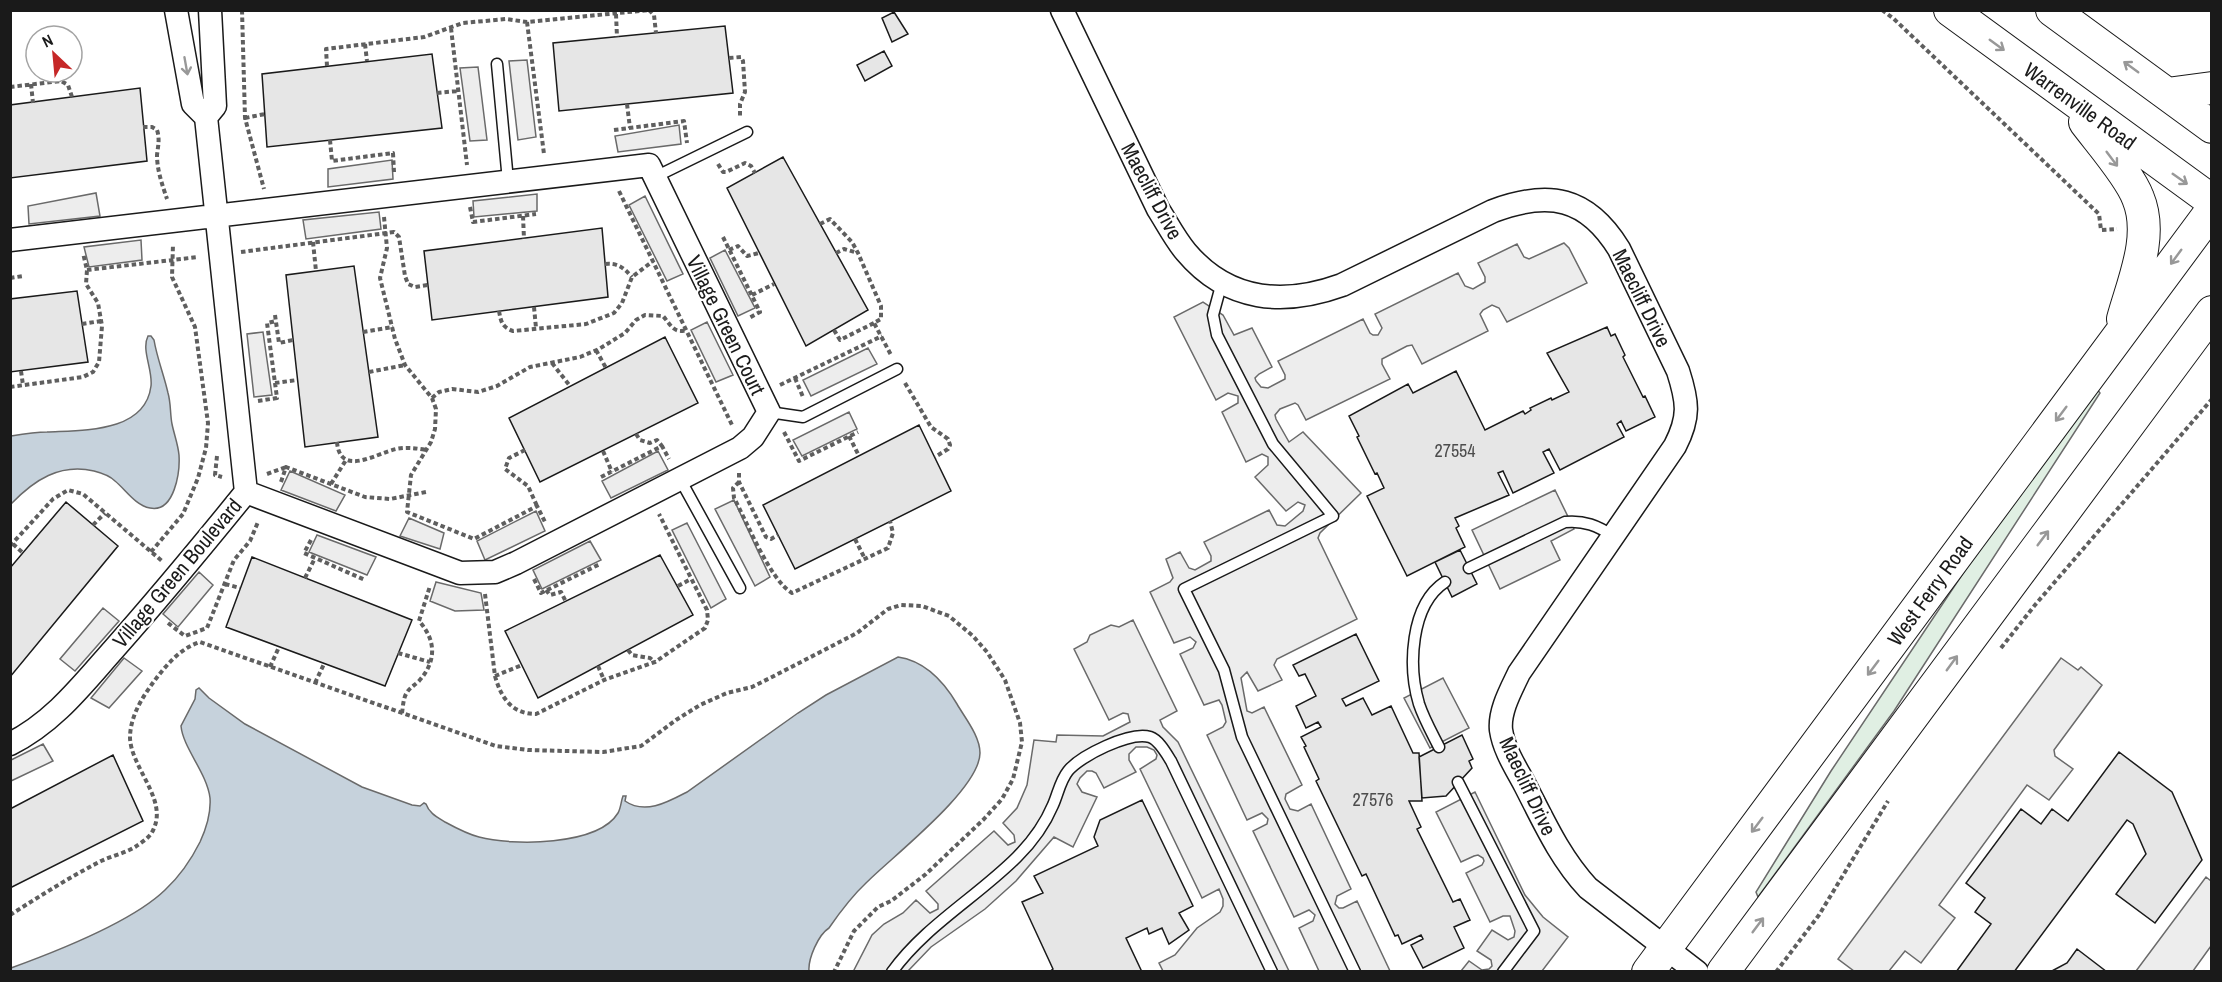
<svg xmlns="http://www.w3.org/2000/svg" width="2222" height="982" font-family="'Archivo Narrow',sans-serif">
<style>
.green{fill:#e0efe3;stroke:#6a6a6a;stroke-width:1.5}
.parking{fill:#ededed;stroke:#6a6a6a;stroke-width:1.5}
.water{fill:#c6d2dc;stroke:#6a6a6a;stroke-width:1.5}
.building{fill:#e6e6e6;stroke:#1a1a1a;stroke-width:1.5}
.lines{fill:none;stroke-linecap:round;stroke-linejoin:round}
.lane-casing{stroke:#1a1a1a;stroke-width:13}
.street-casing{stroke:#1a1a1a;stroke-width:25}
.secondary-casing{stroke:#1a1a1a;stroke-width:34}
.path{stroke:#5f5f5f;stroke-width:4;stroke-dasharray:4.5 3;stroke-linecap:butt}
.lane{stroke:#fff;stroke-width:10}
.street{stroke:#fff;stroke-width:22}
.secondary{stroke:#fff;stroke-width:32}
.oneway{stroke:#989898}
.labels{text-anchor:middle;dominant-baseline:central;stroke-width:4.5;stroke-linejoin:round;paint-order:stroke}
.number-label{font-size:18px;fill:#4d4d4d}
.street-label{font-size:21px;fill:#1a1a1a;stroke:#fff}
</style>
<rect width="100%" height="100%" fill="#fff"/>
<path class="green" d="M2097,389l3,4 -206,318 -136,186 -2,-5 75,-121 165,-247z"/>
<path class="parking" d="M527,60l9,77 -18,3 -9,-79z
M478,67l9,73 -17,1 -10,-73z
M679,125l2,19 -63,8 -3,-16z
M392,160l1,19 -65,8v-18z
M96,193l4,23 -71,8 -1,-18z
M537,194v17l-63,6 -1,-16z
M645,196l38,78 -16,7 -38,-76z
M379,212l2,17 -75,10 -3,-19z
M141,240l1,20 -53,7 -5,-20z
M1564,243l5,5 18,35 -80,39 -8,-14 -7,-3 -9,5 -3,4 8,17 -66,33 -10,-19 -5,1 -25,13v5l8,15 -84,41 -8,-15 -3,-2 -15,6 -5,6 1,4 13,23 14,-10 58,61 -41,40 -2,5 39,81 -80,40 -3,6 8,15 -24,11 -11,-19 -6,6 6,33 5,2 12,-6 38,78 -16,9 -1,5 5,10 8,2 13,-7 40,85 -14,7 -2,8 4,4h4l14,-7 33,70h-71l-20,-43 14,-7 2,-6 -6,-5 -15,7 -41,-86 14,-7 1,-5 -6,-6 -15,7 -40,-85 16,-8 3,-5 -4,-17 -3,-5 -15,5 -24,-51 13,-6 3,-6 -6,-5 -16,6 -24,-51 20,-10 3,-4 -7,-19 14,-7 9,16 6,2 16,-9v-5l-7,-14 65,-32 8,15 8,1 18,-15 2,-6 -7,-3 -12,9 -31,-34 13,-12v-8l-6,-3 -16,8 -24,-50 16,-9v-7l-10,-3 -12,7 -42,-83 29,-15 20,13 11,20 18,-7 20,39 -13,7 -4,4 1,3 5,6 7,1 17,-9v-4l-7,-14 85,-42 7,14 3,2h5l4,-7 -7,-14 83,-41 7,13 8,3 12,-7v-5l-7,-14 39,-19 7,13 5,2z
M725,250l30,58 -17,8 -28,-58z
M707,322l26,53 -17,7 -25,-52z
M263,332l9,63 -18,2 -7,-63z
M868,348l9,16 -66,32 -8,-16z
M849,412l8,17 -55,27 -9,-16z
M658,451l10,19 -57,28 -9,-17z
M290,471l55,24 -9,16 -55,-21z
M1555,490l19,39 -23,12 9,19 -60,29 -28,-59z
M734,500l36,77 -15,9 -40,-77z
M536,511l9,20 -60,29 -8,-19z
M409,518l35,15 -4,16 -40,-13z
M687,523l39,76 -15,9 -39,-78z
M317,535l59,22 -9,18 -58,-23z
M590,541l11,19 -59,29 -9,-19z
M199,572l14,13 -35,42 -15,-13z
M436,582l45,11 3,17 -29,1 -25,-10z
M103,608l16,13 -44,50 -15,-12z
M1133,620l44,91 -17,9 3,7 15,15 111,229h-126l-4,-8 16,-8 22,-27 23,-16 3,-6v-7l-4,-10 -17,9 -62,-129 16,-10 1,-4 -3,-5 -7,-3h-11l-7,7v6l7,12 -32,16 -8,-15 -4,-2h-5l-7,7 -3,6 5,8 15,5 -24,50 -19,-10 -38,44 -31,28 -54,38 -23,24 -55,1 19,-37 12,-11 19,-11 13,-13 14,13 8,-4v-5l-12,-13 68,-60 14,14 7,-3 -1,-7 -11,-12 14,-15 10,-23 7,-45 22,2 1,-7 46,1 27,-14 -2,-8 -5,-1 -14,7 -35,-71 13,-7 3,-7 21,-10 8,2z
M124,658l18,13 -33,37 -18,-10z
M2061,658l17,12 3,-3 21,18 -48,65 1,6 18,13 -24,31 -22,-15 -88,120 16,13 -34,45 -16,-12 -16,20h-35l-16,-12z
M1443,678l26,50 -39,20 -26,-50z
M43,744l10,17 -42,20v-21z
M1475,792l50,103 18,22 25,20 -26,34h-81l8,-10 13,9 7,-1 3,-3 -1,-6 -14,-9 15,-21 16,10 6,-3 1,-6 -5,-15h-7l-13,6 -24,-49 16,-8 2,-4 -1,-3 -5,-3 -4,1 -13,6 -25,-50z
M2206,877l5,4v65l-18,25h-57z"/>
<path class="water" d="M148,336h3l3,4c3,18 10,35 14,53 3,10 2,21 4,31 2,10 6,20 7,31 1,16 -4,58 -29,53 -15,-3 -24,-18 -35,-27 -6,-6 -13,-8 -21,-10 -34,-8 -60,9 -83,33v-68c12,-2 24,-4 36,-4 36,-2 98,1 104,-46 2,-16 -10,-36 -3,-50z
M898,657c27,4 46,25 59,47 8,14 23,32 23,49 0,36 -87,103 -113,129 -15,14 -27,30 -38,46 -11,7 -21,31 -20,43h-798v-3c44,-16 121,-46 154,-78 15,-14 26,-30 35,-48 6,-13 11,-30 10,-44 -3,-25 -27,-50 -29,-72l14,-27 1,-9 3,-2 10,10 36,26 117,63 50,18 8,1 4,-3 2,1c3,9 11,13 19,18 11,6 22,12 34,15 33,9 119,9 139,-24 3,-5 3,-12 5,-17h3l-1,5c20,14 43,1 62,-9l111,-79 28,-18z"/>
<path class="building" d="M894,12l14,22 -16,8 -10,-24z
M725,26l8,67 -174,18 -6,-68z
M884,51l8,15 -27,15 -8,-16z
M432,54l10,74 -175,19 -5,-73z
M140,88l7,73 -137,17v-73z
M783,157l85,153 -62,36 -79,-158z
M602,228l6,69 -176,23 -8,-69z
M354,266l24,171 -73,10 -19,-172z
M77,291l11,71 -78,10v-73z
M1607,327l4,9 4,-2 10,21 -2,2 20,40 2,-1 10,21 -29,14 -5,-10 -4,3 7,13 -64,33 -11,-21 -6,3 11,21 -41,20 -10,-22 -5,2 11,22 -54,23 4,8 -3,2 9,19 -58,29 -40,-80 17,-8 -7,-15 -2,1 -18,-37 2,-1 -10,-20 59,-32 5,9 43,-22 29,59 38,-19 2,3 6,-4 -1,-2 21,-10 1,2 17,-8 -22,-39z
M665,337l33,66 -158,79 -31,-64z
M919,425l32,66 -156,78 -32,-64z
M66,502l52,44 -108,131v-109z
M1460,550l17,34 -25,13 -17,-35z
M660,555l33,60 -155,83 -33,-67z
M252,557l160,63 -27,66 -159,-59z
M1356,634l23,47 -37,18 4,7 17,-8 9,17 19,-9 22,47h6l3,48h-13l12,26 -4,2 36,73 7,-3 10,21 -16,7 10,21 -41,20 -12,-23 12,-6 -2,-4 -19,9 -4,-9 -3,1 -29,-62 -4,2 -46,-95 3,-2 -15,-32 2,-1 -5,-9 20,-10 -3,-5 -12,6 -10,-22 20,-10 -11,-22 -6,2 -6,-11z
M1462,735l11,24 -4,2 3,7 -26,28 -24,2 -3,-41z
M2119,752l53,40 30,68 -47,63 -39,-29 30,-40 -13,-30 -6,-4 -113,152h-58l35,-48 -16,-12 10,-14 -19,-15 55,-74 20,15 11,-15 16,12z
M113,755l30,66 -133,67v-79z
M1142,800l51,106 -14,7 10,17 -20,14 -7,-16 -13,6 -2,-6 -21,10 16,34h-93l4,-3 -31,-67 21,-9 -9,-17 64,-30 -4,-9 6,-17z
M2077,949l30,23h-57l17,-9z"/>
<g class="lines">
<g class="lane-casing">
<path id="lane" d="M497,64l11,117
M655,177l92,-45
M1222,282l-9,33 4,20 56,109 60,72 -149,73 40,81 18,67 113,235
M769,412l34,5 94,-48
M680,479l60,109
M1469,568l96,-46c19,-2 33,4 48,14
M1439,747c-7,-14 -15,-28 -20,-43 -11,-37 -9,-99 26,-122
M1458,782l76,149 -31,41
M892,972c33,-46 85,-75 125,-115 15,-15 28,-33 36,-52 5,-11 7,-24 15,-34 12,-15 62,-40 82,-34 9,3 16,16 21,24l101,211"/>
</g>
<g class="street-casing">
<path id="street" d="M1062,10l96,199c9,14 17,30 28,43 42,50 98,54 156,33l151,-74c56,-21 94,-14 126,38l59,122c10,31 12,46 -3,75l-156,227c-8,17 -20,38 -18,57 3,20 15,38 24,55 19,37 35,73 63,103l109,84
M206,117l9,-11 -5,-96
M10,240l639,-75 120,247 -16,25 -13,11 -224,115 -21,9 -35,1 -214,-81
M10,744c44,-22 72,-59 104,-95 45,-51 89,-104 132,-157l-40,-375 -13,-13 -17,-94"/>
</g>
<g class="secondary-casing">
<path id="secondary" d="M1950,10l262,191
M2052,10l160,117
M2167,94l45,-6
M2085,122c15,20 45,54 53,76 16,38 -5,84 -15,121
M1648,972l564,-762
M1723,972l489,-660"/>
</g>
<path class="path" d="M242,10l3,108 19,71
M649,10l5,5 2,18
M1882,10l12,9 205,195 2,16 16,-1
M616,14l1,23
M527,22l17,132
M451,28l16,137
M365,44l2,17
M729,58l12,-1 2,4 2,31 -5,12v13
M327,66l-1,-17 98,-12 39,-14 43,-4 21,3 122,-12
M31,84l2,19
M10,87l51,-6 7,4 4,12
M437,93l21,-2
M627,104l3,24
M245,118l20,-4
M143,127h9l5,3c3,9 1,16 0,25 0,15 5,29 10,44
M614,130l70,-9 3,22
M330,140l2,21 61,-8 1,19
M718,164l5,8h3l19,-9 6,3 4,7
M619,191l113,234
M470,207l3,15 63,-8
M523,216l1,23
M384,217l3,31 -7,30 15,61 10,26 27,33 4,11 -1,20 -4,13 -20,33 -4,37 67,27 63,-33 8,16
M820,224l10,-5 22,23 6,11 23,53v13l-7,4 17,32
M723,237l37,75 -11,6
M313,242l3,29
M729,250l9,-4 9,10 12,-3
M241,252l153,-20 5,5 6,39 3,8 7,3 13,-2
M836,253l8,-4 14,4
M605,264c13,-1 18,3 27,13
M87,270l111,-13
M10,278l13,-2
M752,295l22,-11
M534,307l2,21
M499,311c2,11 3,16 14,20l73,-7 28,-11 8,-10 10,-26 21,-16
M275,315l4,28 14,-3
M82,324l19,-3
M834,330l6,10 34,-17
M363,332l30,-5
M596,350l10,18
M552,363l18,23
M21,371l2,14
M369,372l36,-7
M795,378l8,19
M275,383l22,-3
M905,383l26,44 17,12 2,6 -2,4 -13,8
M780,385l102,-49
M10,387l73,-10 10,-5 6,-10 3,-36 -4,-23 -12,-19 1,-14 -4,-17
M432,398l7,-6 13,-3 26,3 19,-6 33,-19 50,-10 19,-8 26,-16 11,-13 9,-5 18,1c7,8 11,18 23,14
M258,401l19,-3 -10,-75 9,-2
M784,432l15,29 59,-29
M636,434l4,6 10,3 7,-3 5,6
M849,436l10,20
M337,442c3,36 40,11 59,7 11,-2 19,-1 30,1
M525,450l-16,8 -4,11 23,17 9,20
M603,451l9,21
M217,456l-2,19 7,2
M739,473v9l27,55 5,2 7,-4
M267,474l19,-7
M601,477l61,-31 7,13
M281,482l5,-15 79,30 25,2 36,-7
M739,482l-6,6 1,10c13,24 36,82 58,95l96,-45 5,-15 -3,-12
M331,484l15,-24
M93,525l12,-12
M855,539l10,20
M311,540l-7,13 61,27
M13,544l10,9
M10,546l43,-47 15,-9 15,4 79,67
M151,552l32,-38 15,-36 8,-30 2,-25 -13,-96 -23,-50 1,-33
M305,578l10,-20
M534,579l7,14 59,-29
M225,584l15,4
M678,586l13,-7
M546,590l4,5 11,-3 5,10
M485,594l10,82c6,22 17,38 41,38l68,-34 51,-18 50,-34 3,-8 -1,-10 -48,-96
M168,623l17,13 22,-8 27,-68 16,-19 8,-19
M2001,648l34,-43 177,-206
M628,650l4,5 18,3 5,4
M398,653l32,9
M598,666l6,14
M270,667l9,-20
M495,676l27,-11
M315,683l9,-19
M402,713c1,-6 1,-13 4,-19 3,-6 8,-8 13,-13 18,-20 17,-41 0,-60l11,-35
M10,915c30,-19 60,-38 91,-54 11,-5 24,-8 34,-14 7,-5 16,-10 19,-19 13,-29 -23,-61 -24,-90 0,-22 13,-42 25,-58 12,-16 26,-32 45,-38l296,104 32,4 75,2 38,-6 35,-26 24,-15 27,-12 25,-6 20,-10 85,-44 31,-24 13,-4 21,1 27,10 24,20 14,16 18,28 15,43 2,19 -9,37 -11,20 -18,20 -58,55 -35,27 -13,6 -24,24 -20,41
M1776,972l43,-57 69,-114"/>
<use href="#lane" class="lane"/>
<use href="#street" class="street"/>
<use href="#secondary" class="secondary"/>
</g>
<defs><path id="oneway-shaft" d="M-6 0H5M1.5-3L5.5 0L1.5 3" fill="none" stroke-width="1.6" stroke-linecap="round" stroke-linejoin="round" transform="scale(1.5)"/></defs>
<g class="oneway">
<use href="#oneway-shaft" transform="translate(1997 45) rotate(36)"/>
<use href="#oneway-shaft" transform="translate(186 66) rotate(80)"/>
<use href="#oneway-shaft" transform="translate(2131 67) rotate(-144)"/>
<use href="#oneway-shaft" transform="translate(2112 159) rotate(53)"/>
<use href="#oneway-shaft" transform="translate(2180 179) rotate(35)"/>
<use href="#oneway-shaft" transform="translate(2176 257) rotate(126)"/>
<use href="#oneway-shaft" transform="translate(2061 414) rotate(127)"/>
<use href="#oneway-shaft" transform="translate(2043 538) rotate(-53)"/>
<use href="#oneway-shaft" transform="translate(1952 663) rotate(-54)"/>
<use href="#oneway-shaft" transform="translate(1873 668) rotate(127)"/>
<use href="#oneway-shaft" transform="translate(1757 825) rotate(127)"/>
<use href="#oneway-shaft" transform="translate(1758 925) rotate(-53)"/>
</g>
<g class="labels">
<g class="number-label">
<text x="1455" y="450">27554</text>
<text x="1373" y="799">27576</text>
</g>
<g class="street-label">
<text transform="translate(2080 106) rotate(36)">Warrenville Road</text>
<text transform="translate(1152 191) rotate(62)">Maecliff Drive</text>
<text transform="translate(1642 298) rotate(64)">Maecliff Drive</text>
<text transform="translate(726 325) rotate(64)">Village Green Court</text>
<text transform="translate(177 573) rotate(-50)">Village Green Boulevard</text>
<text transform="translate(1930 591) rotate(-54)">West Ferry Road</text>
<text transform="translate(1528 786) rotate(65)">Maecliff Drive</text>
</g>
</g>
<rect width="2222" height="982" fill="none" stroke="#1a1a1a" stroke-width="24"/>
<g transform="translate(54 54) rotate(334)"><circle r="28" fill="#ffffff" stroke="#a3a3a3" stroke-width="1.5"/>
<path d="M0-4.5L10 22L0 15L-10 22Z" fill="#c62828"/>
<text y="-9" font-size="16" font-weight="bold" text-anchor="middle" fill="#1a1a1a">N</text>
</g>
</svg>
